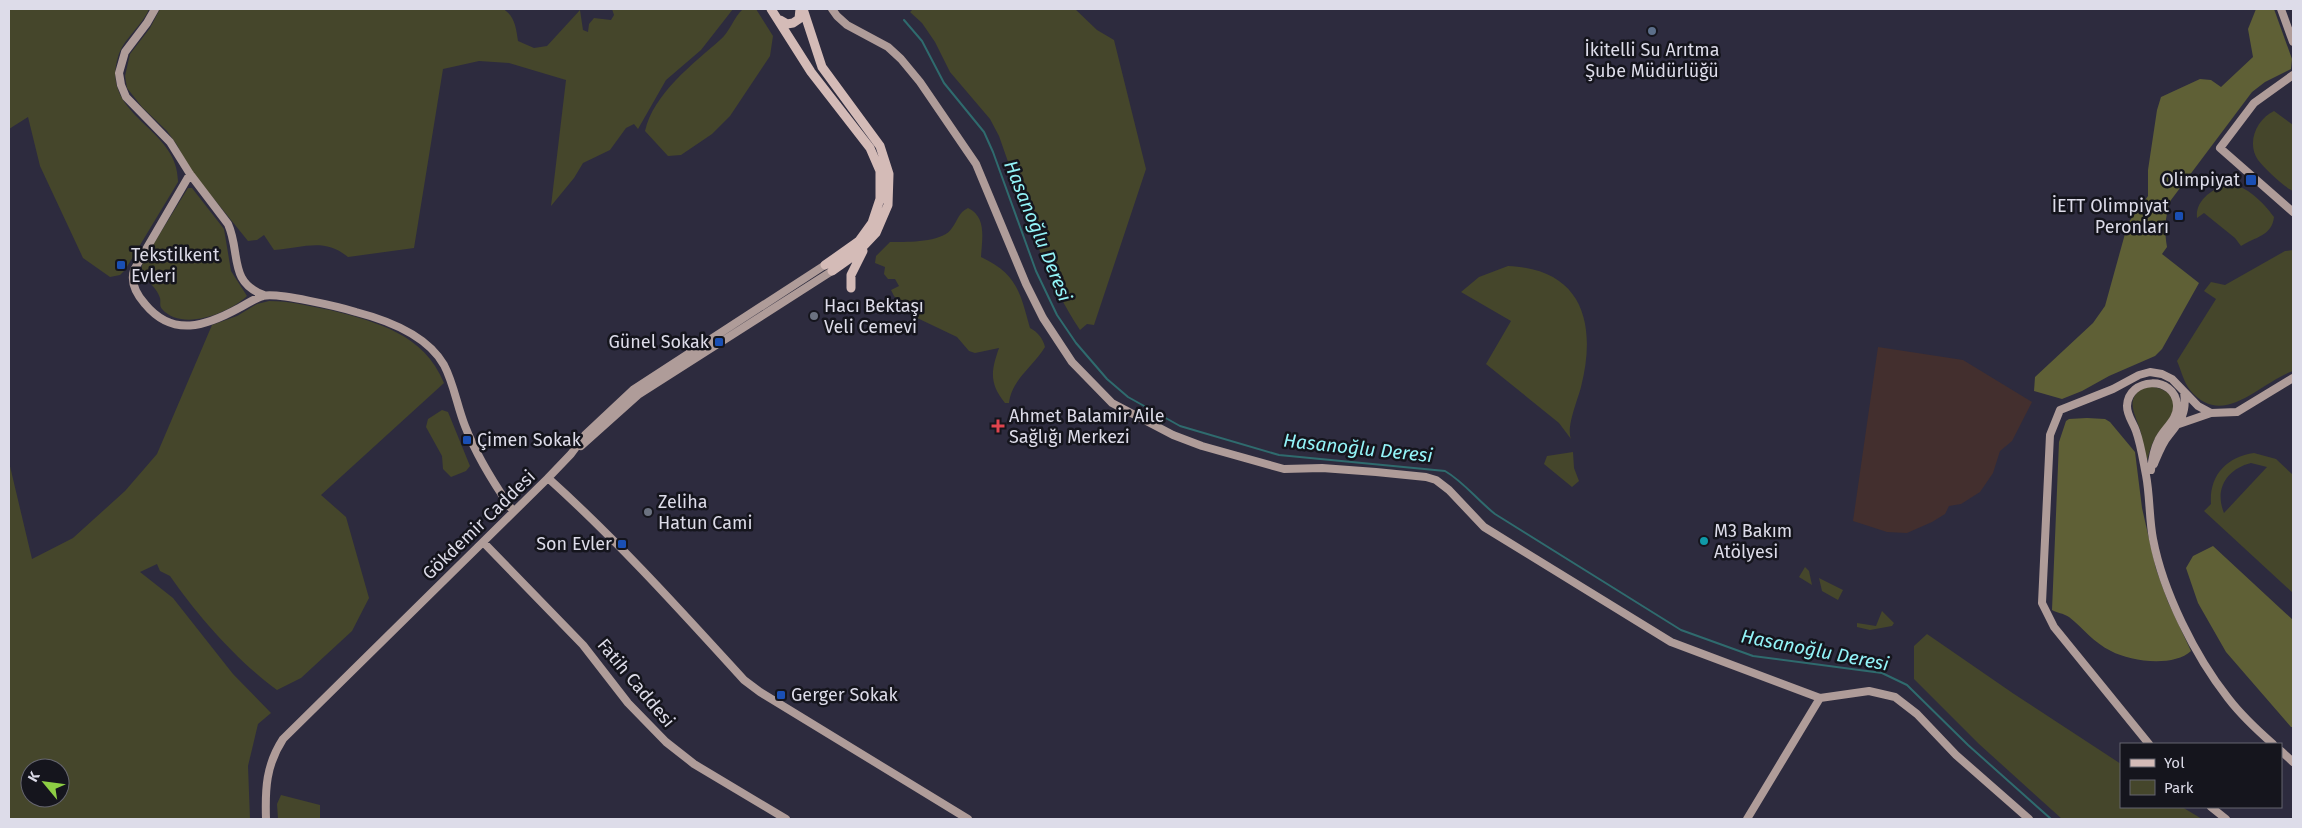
<svg xmlns="http://www.w3.org/2000/svg" width="2302" height="828" font-family="'Fira Sans',sans-serif">
<style>
.industrial{fill:#432f2e}
.green{fill:#45462b;fill-rule:evenodd}
.forest{fill:#5f6036}
.lines{fill:none;stroke-linecap:round;stroke-linejoin:round}
.stream{stroke:#2f6b6e;stroke-width:2}
.secondary{stroke:#af9c99;stroke-width:8}
.primary{stroke:#d4bbb7;stroke-width:9}
.service-dot{fill:#5c6f8a;stroke:#15151d;stroke-width:2}
.transit-dot{fill:#1a4fb4;stroke:#15151d;stroke-width:2}
.worship-dot{fill:#6b7280;stroke:#15151d;stroke-width:2}
.health-dot{fill:#e0444e;stroke:#15151d;stroke-width:2}
.culture-dot{fill:#0f9aa8;stroke:#15151d;stroke-width:2}
.labels{text-anchor:middle;dominant-baseline:central;stroke-width:5;stroke-linejoin:round;paint-order:stroke}
.poi-label{font-size:18px;fill:#dddce9;stroke:#15151d;text-anchor:start}
.street-label{font-size:18px;fill:#dddce9;stroke:#15151d}
.water-label{font-size:19px;font-style:italic;fill:#93f4f8;stroke:#15151d}
</style>
<rect width="100%" height="100%" fill="#2d2b3e"/>
<path class="industrial" d="M1878,347l85,13 69,42 -20,39 -12,10 -7,22 -13,19 -19,12 -12,2 -4,8 -13,8 -25,11 -20,-1 -34,-11z"/>
<path class="green" d="M9,9h140c-7,17 -26,30 -31,48 -18,60 61,70 60,125l-53,88 -5,5 -10,2 -27,-19 -43,-92 -12,-49 -19,12z
M160,9h343c12,7 13,19 15,32l16,7 13,-2 33,-36 3,20 5,2 1,-8 5,-6 17,2 3,-5 -2,-6h121l-32,41 -35,30 -28,49 -4,-5 -8,4 -16,22 -27,13 -9,15 -23,28 15,-126 -57,-17 -30,-2 -36,8 -29,179 -66,9c-24,-20 -45,-9 -74,-7l-10,-15 -7,5 -9,1 -59,-73 -12,-23 -10,-14 -25,-24 -15,-19 -2,-12 5,-22 20,-26z
M743,9h13l17,27 -3,20 -40,60 -18,18 -31,21 -13,1 -23,-25c8,-37 49,-68 75,-91 10,-8 13,-22 23,-31z
M913,9h162l22,21 17,10 32,129 -52,156 -7,-1 -7,6c-39,-58 -57,-128 -81,-194l-9,-17 -40,-47 -15,-30 -13,-19 -12,-11z
M2274,111l19,14v66c-9,-4 -29,-23 -35,-31 -12,-18 -1,-41 16,-49z
M2228,183c19,3 35,19 46,34 -2,19 -19,20 -33,29l-6,-8 -31,-25 -7,5c-2,-18 16,-29 31,-35z
M188,188h4l32,41 7,42 16,25c-18,17 -65,36 -85,13 -3,-4 -1,-6 -2,-11 -2,-8 -13,-19 -20,-23l3,-14z
M968,208c19,9 14,31 13,49 36,17 39,35 49,71 8,4 13,11 15,19 -12,20 -33,32 -36,56h-4c-16,-20 -14,-32 -6,-55l-24,5 -6,-2 -12,-14 -44,-21 -19,-20 -3,-6 8,-4 -4,-7h-7l-4,-5 1,-7 -10,-4 1,-7 14,-14c16,0 53,1 62,-14 6,-8 6,-15 16,-20z
M2293,250v121c-33,11 -70,59 -103,19 -6,-7 -9,-20 -13,-29l39,-62 -12,-8 7,-9 14,3 60,-34z
M1508,266c75,3 89,58 73,121 -3,12 -15,40 -10,52l-12,-16 -73,-59 25,-43 -50,-29 18,-15z
M269,301c21,0 40,5 61,9 47,12 94,24 114,73l-123,112 25,22 23,81 -17,33 -51,47 -24,12c-39,-28 -80,-75 -107,-114l-10,-5 -3,-7 -17,8 33,26 60,76 38,39 -13,11 -10,42 2,53h-241v-357l23,97 41,-21 52,-47 32,-37 55,-129 25,-9 20,-12zM30,768h30v30h-30z
M2147,386c17,2 34,9 24,30 -4,8 -12,14 -16,22 -5,10 -8,20 -9,30 -2,-11 -3,-23 -5,-35 -5,-19 -19,-35 6,-47z
M442,410l6,2 22,54 -4,5 -15,6 -8,-8 -1,-13 -16,-29 2,-8z
M1573,452l1,16 5,13 -7,6 -28,-23 3,-8z
M2254,453l22,6 17,16v118l-89,-82 7,-7c-2,-28 15,-47 43,-51zM2251,463l16,4 -43,46c-10,-24 3,-44 27,-50z
M1805,567l4,4 3,14 -13,-8z
M1819,578l24,12 -5,10 -16,-9z
M1882,611l12,12 -2,3 -22,4 -13,-3v-4l19,3z
M1927,634l87,60 107,70v43h61l20,12h-140l-83,-75 -65,-65v-33z
M281,795l39,10v14h-42l-1,-15z"/>
<path class="forest" d="M2256,9h18l18,50 -1,10 -26,13 -13,10 -81,108c-6,17 -7,29 -4,47l-5,7 37,29 -37,66 -7,7 -46,20 -27,15 -20,8 -28,-8 1,-14 58,-54 12,-17 23,-83 20,-27v-26l9,-60 4,-13 39,-18 11,1 10,7 32,-30 -5,-28z
M2087,418l18,1 5,3 25,30 7,56 14,61 12,33 23,49c-17,16 -60,11 -80,0 -17,-8 -28,-23 -42,-34 -6,-4 -12,-4 -17,-7l7,-168 7,-21 3,-2z
M2213,546l80,74v107h-2l-65,-75 -28,-49 -12,-35 7,-12z"/>
<g class="lines">
<path class="stream" d="M904,20l18,21 22,42 40,49 9,20 43,119 21,44 19,28 31,36 21,18 52,29 99,29 166,16c19,11 32,29 50,43l186,116 72,26 129,17 25,12 61,60 83,74"/>
<path class="secondary" d="M155,9l-8,14 -22,29 -6,21 2,12 5,12 44,45 20,32 38,50c13,29 0,58 36,71
M832,9l5,7 10,9 41,22 13,12 19,23 56,82 50,120 17,34 29,44 40,41 61,32 29,11 82,23 38,-1 54,4 50,5 10,3 13,10 35,37 187,115 149,56
M2281,9l12,33
M2293,75l-39,28 -34,45 73,64
M190,174l-56,96c-4,13 2,24 11,34 28,34 61,22 94,4 8,-4 16,-10 24,-12 13,-4 77,11 93,16 31,8 71,23 88,53 10,19 13,41 21,61 12,31 29,58 48,85
M2179,424l32,-11
M581,446l57,-51 194,-124
M2154,464c4,-10 8,-21 15,-29 12,-15 18,-22 15,-43
M2151,470c1,-10 2,-19 7,-29 5,-12 20,-21 19,-36 -2,-30 -49,-28 -50,1 0,10 6,16 9,25 5,14 7,29 10,44 4,21 3,43 7,64 10,53 42,117 75,159 13,17 29,32 45,46
M548,478c70,63 133,133 196,202l16,12 208,127
M483,542l100,103 45,58 38,39 28,22 92,55
M2149,744l-95,-117 -12,-24 8,-168 10,-25 53,-21 26,-14 11,-3 12,2 10,5 26,27 13,7 26,-1 56,-34
M2281,751l12,11
M2211,807l15,12
M266,819c-1,-30 0,-54 17,-80l265,-261 23,-24 14,-19 49,-46 191,-124
M1747,819l73,-121 49,-7 26,6 22,17 39,41 73,64"/>
<path class="primary" d="M771,9l40,63 59,76 10,23v28l-8,24 -13,18 -34,24
M803,9l19,58 58,79 9,28 -1,31 -12,28 -20,21 -24,17
M780,20l7,4 6,-1 6,-4 1,-10
M851,288v-13l12,-24"/>
</g>
<circle class="service-dot" cx="1652" cy="31" r="5"/>
<g class="transit-dot">
<rect x="2245" y="174" width="12" height="12" rx="2.5"/>
<rect x="2174" y="211" width="10" height="10" rx="2.5"/>
<rect x="116" y="260" width="10" height="10" rx="2.5"/>
<rect x="714" y="337" width="10" height="10" rx="2.5"/>
<rect x="462" y="435" width="10" height="10" rx="2.5"/>
<rect x="617" y="539" width="10" height="10" rx="2.5"/>
<rect x="776" y="690" width="10" height="10" rx="2.5"/>
</g>
<g class="worship-dot">
<circle cx="814" cy="316" r="5"/>
<circle cx="648" cy="512" r="5"/>
</g>
<path class="health-dot" d="M995.5 418.5h5v5h5v5h-5v5h-5v-5h-5v-5h5z"/>
<circle class="culture-dot" cx="1704" cy="541" r="5"/>
<g class="labels">
<g class="poi-label">
<text x="1652" y="50" text-anchor="middle">İkitelli Su Arıtma<tspan x="1652" dy="21">Şube Müdürlüğü</tspan></text>
<text x="2240" y="180" text-anchor="end">Olimpiyat</text>
<text x="2169" y="206" text-anchor="end">İETT Olimpiyat<tspan x="2169" dy="21">Peronları</tspan></text>
<text x="131" y="255">Tekstilkent<tspan x="131" dy="21">Evleri</tspan></text>
<text x="824" y="306">Hacı Bektaşı<tspan x="824" dy="21">Veli Cemevi</tspan></text>
<text x="709" y="342" text-anchor="end">Günel Sokak</text>
<text x="1009" y="416">Ahmet Balamir Aile<tspan x="1009" dy="21">Sağlığı Merkezi</tspan></text>
<text x="477" y="440">Çimen Sokak</text>
<text x="658" y="502">Zeliha<tspan x="658" dy="21">Hatun Cami</tspan></text>
<text x="1714" y="531">M3 Bakım<tspan x="1714" dy="21">Atölyesi</tspan></text>
<text x="612" y="544" text-anchor="end">Son Evler</text>
<text x="791" y="695">Gerger Sokak</text>
</g>
<g class="street-label">
<text transform="translate(479 525) rotate(-44)">Gökdemir Caddesi</text>
<text transform="translate(636 683) rotate(50)">Fatih Caddesi</text>
</g>
<g class="water-label">
<text transform="translate(1038 231) rotate(68)">Hasanoğlu Deresi</text>
<text transform="translate(1358 448) rotate(6)">Hasanoğlu Deresi</text>
<text transform="translate(1815 650) rotate(11)">Hasanoğlu Deresi</text>
</g>
</g>
<rect width="2302" height="828" fill="none" stroke="#dddce9" stroke-width="20"/>
<rect x="2120" y="743" width="162" height="65" fill="#15151d" stroke="#65656f"/>
<rect x="2130" y="759" width="25" height="8" fill="#d4bbb7" stroke="#65656f"/>
<text x="2164" y="768" font-size="15" fill="#dddce9">Yol</text>
<rect x="2130" y="780" width="25" height="15" fill="#45462b" stroke="#65656f"/>
<text x="2164" y="793" font-size="15" fill="#dddce9">Park</text>
<g transform="translate(45 783) rotate(299)"><circle r="24" fill="#15151d" stroke="#65656f"/>
<path d="M0-4L9 19L0 12L-9 19Z" fill="#8dce44"/>
<text y="-8" font-size="14" font-weight="bold" text-anchor="middle" fill="#dddce9">K</text>
</g>
</svg>
